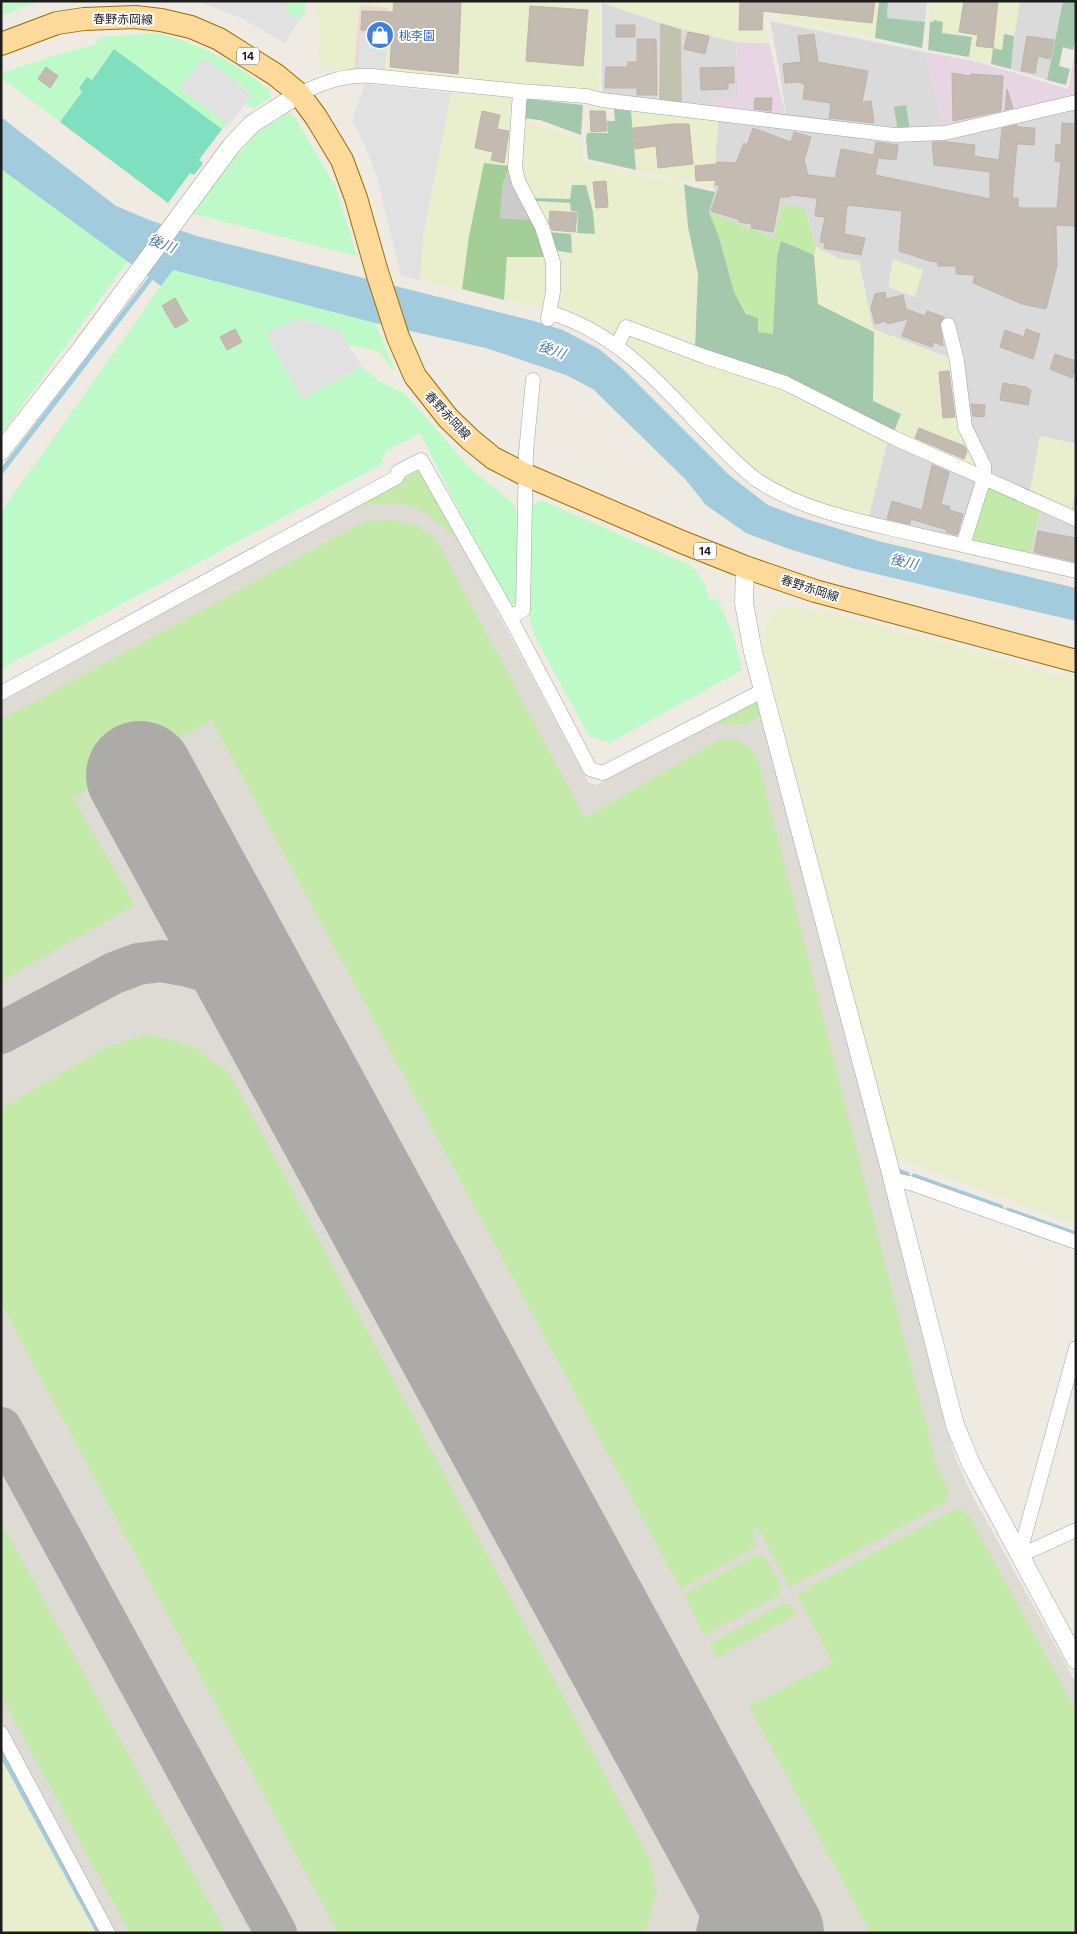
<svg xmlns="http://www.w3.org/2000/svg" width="1077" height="1934" font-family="Inter,'Noto Sans JP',sans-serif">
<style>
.residential{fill:#dbdada}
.commercial{fill:#f0d5d1}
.industrial{fill:#e8d5e3}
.religious{fill:#cbcbcb}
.airport{fill:#dddbd4}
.construction{fill:#c1c3ae}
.farmland{fill:#e9eecd}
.grass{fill:#c3eaa8}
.forest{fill:#a3ce97}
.cemetery{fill:#a4c8ac}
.park{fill:#befac8}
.pitch{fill:#7fdfc1}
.parking{fill:#e1e1e1}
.water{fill:#a2cbdd}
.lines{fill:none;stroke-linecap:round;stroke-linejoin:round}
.stream{stroke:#a2cbdd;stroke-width:5}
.taxiway{stroke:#adaba7;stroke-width:42}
.runway{stroke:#adaba7;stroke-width:108}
.building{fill:#c3bab2;stroke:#c0b3a5}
.minor-casing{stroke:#a4a4a4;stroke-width:15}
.tertiary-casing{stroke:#a4a4a4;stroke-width:19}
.primary-casing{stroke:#967000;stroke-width:24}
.minor{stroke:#fff;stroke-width:14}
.tertiary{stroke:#fff;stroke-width:18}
.primary{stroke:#fdd99a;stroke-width:22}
.labels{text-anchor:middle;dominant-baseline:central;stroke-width:4;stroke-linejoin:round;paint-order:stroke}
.shield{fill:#fff;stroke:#616161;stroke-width:1}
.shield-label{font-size:11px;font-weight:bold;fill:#1d1d1d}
.street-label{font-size:12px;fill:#1d1d1d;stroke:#fff}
.shop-label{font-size:12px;fill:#366cbe;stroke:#fff;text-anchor:start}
.water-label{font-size:14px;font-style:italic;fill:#4974ae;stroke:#fff}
</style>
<rect width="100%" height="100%" fill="#efebe3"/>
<path class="residential" d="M888,1h39l-2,21 -38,-4z
M1020,1h43l-16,79 -36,-11 3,-33z
M602,2l58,21 -2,84 -56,-7z
M770,21l155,31 20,81 131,-31v342l-36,-8 -11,62 -66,47 -96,-22 22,-88 76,-8 -12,-68 -80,-30 -14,-68 -19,-2 -24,-12 -11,-38 -31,29 -65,-26 6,-23 -2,-1 6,-74 68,8 -8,-54z
M681,29l55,13 3,56 -28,1 -1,14 -28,-10z
M1076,486v85l-48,-11 14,-56 28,13z"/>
<path class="commercial" d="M359,5l30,3 -4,61h-31z"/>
<path class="industrial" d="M736,42l33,1 18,79 -77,-9 1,-14 28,-1z
M1076,47v55l-131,31 -20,-81 53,10 90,27z"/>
<path class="religious" d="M510,166l23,54 -33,-2 3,-35z"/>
<path class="airport" d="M421,469l167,313 9,3 113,-61 52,-20 193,753 15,34 106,192v250h-961l-114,-211v-1021z"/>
<path class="construction" d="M660,23l21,6 1,74 -23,-3z"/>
<path class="farmland" d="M318,1h448l-1,25 4,17 -33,-1 -55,-13 -81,-27 -1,91 -214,-24 4,-61 -29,-3 -6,64 -16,3 -14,-2 -5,-14 1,-34 -4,-1z
M775,1h104l-4,37 -99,-19z
M931,1h89l-6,35 -10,-2 -2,17 -9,-2 -2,15 -22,-7 3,-20 -30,-4 -9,-10 -3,-1z
M451,93l58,5 5,7 -4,61 -26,-3 -15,73 -7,53 -42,-9 4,-48z
M589,107l18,1 1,25h-21z
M631,111l87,10 -5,67 -22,-7 -55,-11z
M519,122l17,1 44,16 4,24 100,21 4,43 10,47 -3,75 -9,-4v-9l-7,-1 -1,7 -51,-17 -13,15 -58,-31 -7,-77 -14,-31 35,2 25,31 -2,-22 -7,-27h-14l-1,14 -39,-1 -11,-19z
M816,247l24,12 19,2 14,68 80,31 26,111 -86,-37 8,-20 -28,-13 1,-69 -56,-28 -4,-49z
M507,256l38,1 2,24 -3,28 -40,-9z
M893,259l30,11 -8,27 -27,-10z
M626,327l159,56 104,52 -22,88 -111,-44 -139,-133z
M1040,436l36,8v42l-6,31 -41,-19z
M787,606l31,4 124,32 134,38v545l-180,-67 -132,-507 1,-18 5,-16 5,-7z
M1,1758l95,175h-95z"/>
<path class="grass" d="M782,204l23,5 11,38 -2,8 -33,-13 -8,92 -15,-2 -24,-40 -15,-55 -10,-25 65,26z
M421,469l41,75c-36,-36 -55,-49 -108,-37z
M984,478l58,26 -14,56 -65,-15z
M393,520l23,5 20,14 149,279 132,-77c24,-6 31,1 42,22l178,704 13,24 -5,12 -155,84 -32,-59 -6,4 4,14 -75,43 -469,-869 -139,78 62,107 -134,76v-261l357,-195 11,-4z
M754,701l8,3 3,10 -22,11 -6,-2 -27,1z
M149,1034l43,12 38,28 420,785 7,32 -12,42h-307l-337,-630v-194l105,-62z
M955,1509h5l9,6 107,196v222h-205l-122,-227 84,-43 -35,-67 1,-3z
M1,1522l225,411h-96l-129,-237z
M756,1555l10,3 15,28 -3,10 -74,39 -20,-41z
M783,1603l8,2 5,10 -79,43 -7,-14z"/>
<path class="forest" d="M484,163l26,3 -7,17 -3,35 33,2 12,37h-38l-3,43 -42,-11 7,-53z"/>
<path class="cemetery" d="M879,1h9l-1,17 38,4 -3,26 -47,-10z
M1063,1h13v34l-3,15 -10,-3 -4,19 11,3 -4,16 -19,-5z
M934,20l9,2 -1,11 30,4 -3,20 -41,-7 2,-28h3z
M1004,34l10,2 -3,33 -20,-5 2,-16 9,2z
M528,99l55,6 -2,30 -41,-15 -18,-2 1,-15z
M906,105l4,26 -12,1 -4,-25z
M614,109l17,2 5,59 -48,-11 -2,-20 1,-6h21l-1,-12h8z
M684,184l8,3 23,5 -6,20 10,25 15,55 12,22 12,4v14l15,2 4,-78 4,-15 33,14 4,49 56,28 -1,69 28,13 -8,20 -198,-85 3,-75 -10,-47z
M572,185h14l7,27 2,22 -18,-1 1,-21 -7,-1 -1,-8 -35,-2 -3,-3 38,1z
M549,232l22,2 1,19 -19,-3z"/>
<path class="park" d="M1,1h38l-38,15z
M290,1h15v12l-5,6 -16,-9z
M158,33c45,12 75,29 112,57l1,7 -17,11 -9,-3 7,-11 -48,-36 -24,30 49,37 -7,4 -108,-80 -23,31 -4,-3 -8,11 3,3 -22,31 -59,-44v-5l65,-21 31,-8v-7z
M288,113l7,4 40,69 22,70 -167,-43 63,-77z
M1,169l127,92 -127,173z
M173,269l202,54 19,45 -2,1 -13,-18 -30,-6 -9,-14 -41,-13 -33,16 36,65 60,-32 17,14 25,12 68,77 43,35 4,25v71l-11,5 -88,-173 -34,18 -6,14 -379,204v-157z
M541,500l151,66 13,18 5,17 7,-3 16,36 9,36 -133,73 -20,-7 -55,-101 -6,-25 4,-105z"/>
<path class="pitch" d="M114,49l108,80 -23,31 4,3 -9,12 -4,-2 -22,30 -108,-81 22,-30 -3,-4 8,-11 5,3z"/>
<path class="parking" d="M197,1h93l-6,9 16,9 -15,24 -42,-24z
M359,33l28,1 -2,35h-27z
M204,58l48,37 -23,30 -49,-37z
M365,84l86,9 -27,139 -4,48 -19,-4 -25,-102 -13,-33 -11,-20z
M299,318l41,13 22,36 -60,32 -36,-66z"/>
<path class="water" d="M1,117l115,89 36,15 45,15 337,85 29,9 36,19 23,19 107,107 39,30 29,11 81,25 198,47v33l-221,-52 -63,-19 -46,-17 -40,-28 -21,-26 -92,-90 -27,-14 -80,-27 -111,-25 -202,-53 -12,16 -160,-117z"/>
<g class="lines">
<path class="stream" d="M1,472l153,-198
M898,1171l9,3
M914,1176l87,31
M1008,1210l68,24
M1,1753l98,180"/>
<path class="taxiway" d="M1,1033l113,-60 24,-9 23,-3 28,5 27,8 40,25 16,12 8,20
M1,1428l275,505
M717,1933l9,-35 3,-38 -10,-22"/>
<path class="runway" d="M140,775l630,1158"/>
</g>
<path class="building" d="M394,1h67l-3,73 -68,-7 2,-36 -31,-1 1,-19 31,1z
M740,1h135l-3,22 -109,-12 -1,19h-23z
M964,1h34l-5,47 -17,-2 2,-11 -19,-3z
M530,6l58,4 -5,56 -57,-5z
M616,25h19v12h-19z
M688,32l21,4 -4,18 -21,-5z
M814,34l4,28 50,9 -6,31 9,-1 3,22 -45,-5 2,-15 -28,-4 2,-15h-3l-1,-2 -16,1 -2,-19 18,-2 -3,-26z
M1027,36l27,4 -4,19 -12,-3 -3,17 -14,-2z
M637,39h19l1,56h-20v-7h-32l1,-21h21l1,-5h9z
M46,67l12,9 -8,12 -12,-9z
M734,67v16h-6v6l-27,1 -1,-22z
M952,73l18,3 1,-2 32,2 -2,35 -48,10z
M1007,89l6,19 -8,2z
M755,98h17l-1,13 -17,-2z
M482,111l18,4 -3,14 12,2 -5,32 -13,-3 2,-8 -18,-4z
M590,111h15l2,20 -16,1z
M1062,123l14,1v102l-20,-1 1,41 -11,43 -24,-5 -49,-21 2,-8 -19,-1v-8h-18v-4l-8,-1 -31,-10 3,-40 -55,-6 -3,29 21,4 -4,17 -37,-7 1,-5 -5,-1 5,-25 -10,-1 2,-18 -27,-3v2h-10l-7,35 -22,-4 1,-4 -13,-2 1,-2 -29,-9 9,-26h-5l1,-5 -20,1 -1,-15 22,-2v-2l19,1 8,-20 3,2 6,-17 38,14 3,-10 17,5 -7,23 4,15 27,3 6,-29 33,6 2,-13 22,3 -2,15 -18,-2 -3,17 115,24v-27l-56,-7 -2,-23h15l28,3 -1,11 25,4 3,-32 15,-3 1,2 17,1 -1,17 -17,-1 -5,54h6v9l4,1h35l4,-46 -6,-1 1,-17 5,1z
M673,124h16l4,40 -35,4 -2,-22 -21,3 -2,-21z
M606,181l2,26 -12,1 -3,-26z
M550,211l27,2 -2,19 -23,-2 -3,-8z
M885,292l1,7 17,-4 3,14 19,7 2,-5 17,6 -4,6 3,23 -9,-4 -2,5 -30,-11 6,-17 -21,5 -1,-3 -11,3 -4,-16 4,-14z
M175,298l13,23 -13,7 -13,-22z
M235,329l7,13 -15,8 -7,-13z
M1026,329l14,5 -7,25 -33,-12 5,-17 19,7z
M1055,354l21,7v7l-4,10 -22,-9z
M949,371l6,46 -12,1 -4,-46z
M1003,383l23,4 5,3 -3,15 -28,-5z
M971,404l14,1 -1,12 -11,-1z
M919,428l45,18 3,5 -3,8 -49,-21z
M932,465l17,7 -8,32 9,3 -1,3 14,4 -6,21 -11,-3 1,-2 -36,-11 -1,5 -23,-5 5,-18 30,9z
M1038,531l38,7v24l-42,-10z"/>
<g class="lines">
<g class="minor-casing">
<path id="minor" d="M520,91l-5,77 4,15 23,44 11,35v30l-5,27
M299,94c23,-11 46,-20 73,-18l148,15 66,5 16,4 292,35 51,-2 131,-31
M551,313c68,21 109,71 156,120 16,16 32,34 50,47 46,31 103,41 157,54 54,12 108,25 162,37
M948,325l9,36 8,66 19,39v12l-21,67
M617,346l9,-19 80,30 79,26 109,55 182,81
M510,617l13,-7 3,-158 7,-72
M1,693l396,-216 1,-5 23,-12 89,157 80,152 13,4 161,-83
M893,1183l7,-2 10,2 166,59
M1019,1556l57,-208
M1019,1556l57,-26
M1,1733l107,200"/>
</g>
<g class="tertiary-casing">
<path id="tertiary" d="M1,451l80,-102 151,-204 20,-21 47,-30
M745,567l-1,36 9,49 135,510 67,263 16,39 105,196"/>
</g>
<g class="primary-casing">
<path id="primary" d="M1,44l56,-21 27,-4 51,-2 26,3 30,7 28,12 57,36 23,19 17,23 26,43 14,38 21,74 21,65 17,39 33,42 23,22 22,18 33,17 156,67 63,25 70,24 261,70"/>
</g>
<use href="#minor" class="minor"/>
<use href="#tertiary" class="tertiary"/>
<use href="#primary" class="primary"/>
</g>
<defs>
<g id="shop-disc" transform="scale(1.4375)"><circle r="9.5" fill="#3f7fe0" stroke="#fff"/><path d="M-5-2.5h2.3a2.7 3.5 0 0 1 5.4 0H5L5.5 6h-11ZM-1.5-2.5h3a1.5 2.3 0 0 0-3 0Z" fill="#fff"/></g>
</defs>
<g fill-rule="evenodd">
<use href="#shop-disc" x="380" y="35"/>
</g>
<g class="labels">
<g class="shield">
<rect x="237" y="47.5" width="22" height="17" rx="4"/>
<rect x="694" y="542.5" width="22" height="17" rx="4"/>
</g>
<g class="shield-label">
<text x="248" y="56">14</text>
<text x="705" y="551">14</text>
</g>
<g class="street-label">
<text transform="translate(123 19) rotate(1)">春野赤岡線</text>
<text transform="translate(448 415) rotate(47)">春野赤岡線</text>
<text transform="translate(810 588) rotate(18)">春野赤岡線</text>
</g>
<g class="shop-label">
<text x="399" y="35">桃李園</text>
</g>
<g class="water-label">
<text transform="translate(162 243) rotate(22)">後川</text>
<text transform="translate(552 349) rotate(20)">後川</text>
<text transform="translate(904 561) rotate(13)">後川</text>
</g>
</g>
<rect width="1077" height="1934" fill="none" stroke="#1d1d1d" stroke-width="5"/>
</svg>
